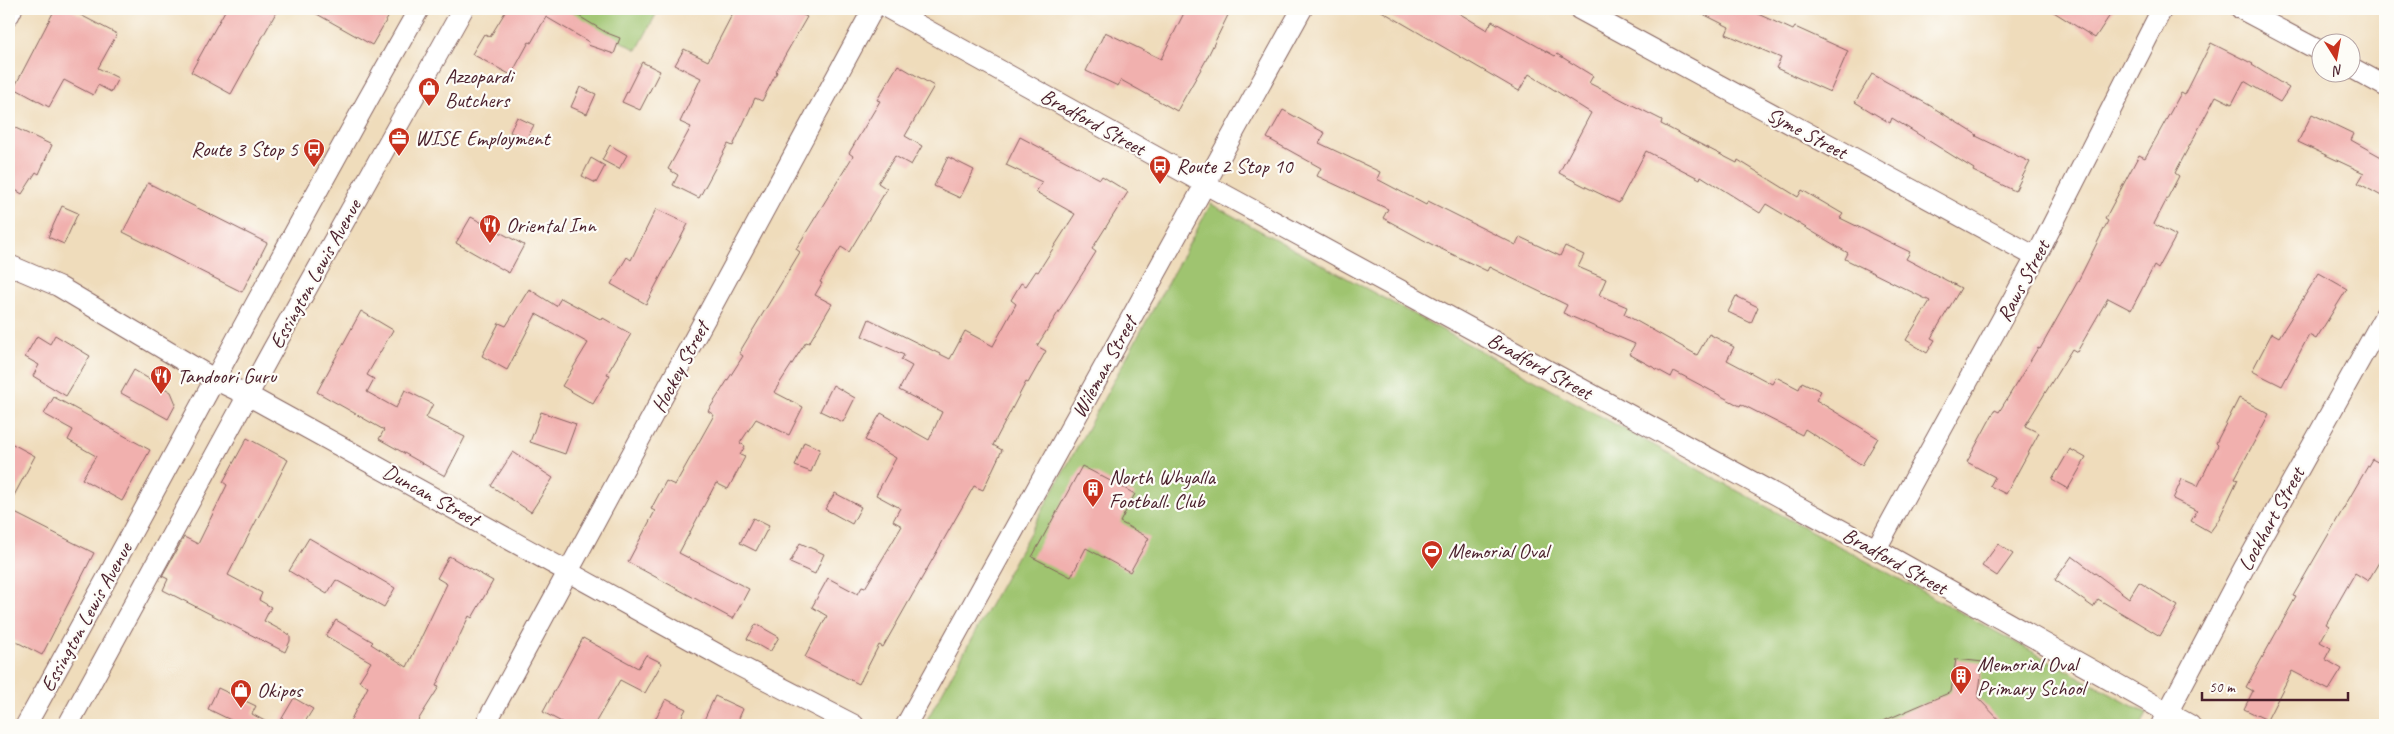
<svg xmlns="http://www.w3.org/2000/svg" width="2394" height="734" font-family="Caveat,sans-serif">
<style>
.green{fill:#9fc46f;stroke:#74724d}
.building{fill:#f1b0ae}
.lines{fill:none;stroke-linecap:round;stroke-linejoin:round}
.minor-casing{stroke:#84615d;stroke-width:22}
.minor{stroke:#fff;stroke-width:20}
.labels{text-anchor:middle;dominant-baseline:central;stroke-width:4.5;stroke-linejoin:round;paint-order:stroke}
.poi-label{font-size:21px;fill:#4a1f2b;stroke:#fdfcf7;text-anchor:start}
.street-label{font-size:21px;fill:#4a1f2b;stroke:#fdfcf7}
</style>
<rect width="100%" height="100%" fill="#fdfcf7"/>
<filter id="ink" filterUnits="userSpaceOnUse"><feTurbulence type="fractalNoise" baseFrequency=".02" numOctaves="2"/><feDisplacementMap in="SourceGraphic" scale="10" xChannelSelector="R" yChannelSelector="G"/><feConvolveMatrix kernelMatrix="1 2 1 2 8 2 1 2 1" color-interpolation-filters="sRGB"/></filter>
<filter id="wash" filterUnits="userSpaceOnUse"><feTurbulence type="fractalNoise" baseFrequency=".0096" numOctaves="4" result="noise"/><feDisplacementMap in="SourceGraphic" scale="20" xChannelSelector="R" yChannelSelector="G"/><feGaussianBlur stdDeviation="1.12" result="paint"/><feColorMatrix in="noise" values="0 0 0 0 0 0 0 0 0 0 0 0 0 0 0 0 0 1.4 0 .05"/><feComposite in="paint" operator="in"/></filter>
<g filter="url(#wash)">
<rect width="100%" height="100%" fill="#efdcbb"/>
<path class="green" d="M560,9h99l-22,41z
M1211,204l936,510 -6,11h-1217z"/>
<g id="blocks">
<path class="building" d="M55,9h14l48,25 -19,34 20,10 -7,14 -13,-7 -5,10 -29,-15 -15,27 -35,-19z
M226,9h52l-47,85 -40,-22z
M308,9h85l-21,36z
M507,9h60l40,24 13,5 -6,16 -26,-9 1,-3 -43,-25 -15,26 -2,-1 -18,33 -39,-21 12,-20 6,3z
M735,9h57l15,8 -31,54 1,1 -15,29 -7,-3 -22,48 -5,-2 -29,54 -26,-13 5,-10 -10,-6 23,-42 -11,-5 21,-44 -26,-13 9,-16 24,12z
M1186,9h45l-26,53 -28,49 -56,-31 -3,6 -32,-15 19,-39 56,27z
M1378,9h74l35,21 5,-9 63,35 2,-2 36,22 -4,7 73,37 -1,4 76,39 1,-3 60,37 4,-7 41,24 -3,4 70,34 -4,7 55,29 -30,50 4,2 -8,13 -21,-13 24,-39 -85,-42 3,-6 -82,-49 -6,9 -59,-37 -1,3 -54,-28 -27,52 -33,-16 -27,-14 32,-60 -62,-39 -10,17z
M1693,9h54l46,21 2,-3 53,24 -18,41 -54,-24 5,-10 -55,-24 3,-7z
M2049,9h65l-19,29z
M2211,43l42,21 -1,1 37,23 -9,14 -36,-21 -12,23 -16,-8 -41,77 4,3 -25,48 22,12 -18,33 -4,-3 -23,44 -23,-12 -31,54 -5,-3 -47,77 14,7 -33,61 -16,-8 5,-9 -28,-15 28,-52 4,2 39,-64 2,1 37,-66 31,-62 -3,-2 34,-64 6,3 36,-65 4,2z
M642,62l18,9 -20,39 -18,-8z
M898,65l36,21 -29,50 17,10 -11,19 -16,-9 -17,27 9,6 -38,63 -8,-5 -21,35 2,1 -7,12 17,9 -23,39 -3,-1 -32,50 29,15 -14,28 -33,-16 -16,24 5,3 -5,9 5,2 -17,32 -12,-6 -37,70 70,36 -16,30 -105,-57 27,-51 -4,-2 15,-28 9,4 39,-70 -6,-4 35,-55 -4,-3 61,-101 -4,-3 57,-93 -4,-3 31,-52 -3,-1z
M1872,74l57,31 48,30 -1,1 54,26 -15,29 -42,-20 1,-2 -82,-51 -2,5 -35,-21z
M580,87l16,7 -9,20 -16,-7z
M1283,110l42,23 -6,10 61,29 -3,7 49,26 2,-4 88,44 4,-8 40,19 5,-10 19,9 -6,12 28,12 -7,16 28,12 -3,7 73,41 12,-21 25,13 -7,13 45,24 4,-7 23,12 3,-7 19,9 -5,9 62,38 -16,27 -57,-36 -3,6 -61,-31 -1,2 -66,-35 -3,6 -42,-23 6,-10 -72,-31 4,-8 -78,-38 -2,4 -56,-27 -48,-26 5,-9 -71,-33 4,-8 -54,-30z
M2312,114l42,20 -3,6 34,19v39l-27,-15 6,-10 -66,-31z
M517,117l17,8 -8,15 -16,-8z
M9,125l43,20 -13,29 -3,-2 -14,22 -13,-8z
M1020,137l80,42 2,-3 26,16 -36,57 4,3 -59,94 9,5 -18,32 -2,-1 -33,63 9,5 -19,40 -9,-4 -91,161 -4,-2 -20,39 -54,-27 22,-41 -15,-9 16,-29 30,16 4,-7 3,1 37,-62 -9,-5 7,-13 -24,-13 20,-37 -31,-18 16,-27 48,27 13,-28 -43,-22 13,-24 -11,-6 3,-5 -42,-19 7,-17 81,40 15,-28 28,15 23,-42 -5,-4 10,-17 5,3 10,-15 2,1 37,-58 -39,-22 6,-10 -36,-17z
M610,145l17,10 -8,14 -17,-9z
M948,157l26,13 -14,28 -26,-12z
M591,158l14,8 -9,17 -14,-7z
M148,183l119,60 -25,49 -119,-60z
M62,206l16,7 -14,31 -16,-7z
M656,209l32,15 -42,80 -35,-20 16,-27 4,3z
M471,217l53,28 -15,28 -53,-30z
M2319,273l28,16 -31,50 -7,-4 -27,51 -30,-15 20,-38 7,4z
M529,289l27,17 5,-8 41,22 1,-2 28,16 -24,40 3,1 -17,29 -31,-18 26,-43 -52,-29 -29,56 -25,-14 17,-33 7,3z
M1736,296l22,11 -7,16 -23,-11z
M361,311l32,19 -26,45 7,4 -7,13 29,16 9,-18 28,14 -7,14 39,19 -20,39 -66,-37 5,-9 -67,-38z
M55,335l35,21 -24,40 -33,-20 6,-11 -14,-8 12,-21 13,8z
M134,370l37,22 5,12 -8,15 -47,-26z
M833,385l22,13 -12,24 -23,-11z
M54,397l96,53 -28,51 -40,-22 14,-23 -28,-16 5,-10 -29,-16z
M2239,398l30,16 -34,64 3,1 -20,42 -8,11 -19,-11 6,-10 -24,-12 9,-20 16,7 20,-41 -2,-2z
M541,412l35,12 -11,30 -35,-12z
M247,438l41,22 -60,115 34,18 -3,7 12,7 -7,14 26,14v6l-5,11 -122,-62 5,-11 -6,-3 22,-39 14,7 29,-59 -4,-3z
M9,442l26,14 -26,49z
M804,442l16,7 -9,23 -16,-6z
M2070,449l16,9 -18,31 -16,-9z
M513,452l40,26 -22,34 -40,-26z
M2372,459l13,7v86l-17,29 -13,-8 -29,51 3,2 -9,16 11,6 -6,11 17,10 -13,21 -37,-19 -25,49 -23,-11 9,-18 -7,-4 50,-90 -3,-1z
M1082,466l53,28 -15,28 29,16 -19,34 -44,-24 -15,29 -39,-20z
M835,493l26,14 -9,17 -27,-15z
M9,510l85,43 -52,102 -33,-17z
M753,518l16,8 -13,25 -16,-8z
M309,538l86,50 -11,19 -48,-27 -9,14 -38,-23z
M800,543l24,11 -9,20 -25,-11z
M1998,544l15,10 -16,22 -15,-10z
M449,556l44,25 -21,37 -3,-2 -33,70 3,1 -24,38h-67l20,-38 -9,-6 12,-19 -45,-26 10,-16 37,22 -2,2 36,23 40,-83 -10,-6z
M2072,556l57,42 10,-16 39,24 -18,30 -62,-37 -5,8 -38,-27z
M756,624l23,13 -9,15 -23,-13z
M583,638l55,30 8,-13 16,8 -17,30 -25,-13 -26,45h-27l-24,-13z
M1956,659l27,3 -5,36 26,27h-130l77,-33z
M218,688l38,18 -4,8 20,11h-31l-33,-16z
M715,696l28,13 -7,16h-20l-12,-5z
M294,698l19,11 -10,16h-25z
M666,699l20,10 -9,16h-25z"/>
</g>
</g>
<g filter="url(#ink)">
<use href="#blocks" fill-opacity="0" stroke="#84615d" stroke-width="1"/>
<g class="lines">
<g class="minor-casing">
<path id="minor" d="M889,9l316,175 671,365 314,176
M1579,9l457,248
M2241,9l81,43
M9,15l3,-6
M2352,68l33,18
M9,265l49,21 156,93 35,17 479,264 126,65
M1876,549l160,-292 126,-248
M2162,723l83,-157 140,-251
M26,725c133,-238 258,-480 393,-716
M68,725l205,-376 190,-340
M485,725l388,-716
M906,725l396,-716"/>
</g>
<use href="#minor" class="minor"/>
</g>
</g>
<defs>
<g id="shop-pin" transform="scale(1.125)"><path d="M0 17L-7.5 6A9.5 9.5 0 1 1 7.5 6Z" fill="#c8321e" stroke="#fdfcf7"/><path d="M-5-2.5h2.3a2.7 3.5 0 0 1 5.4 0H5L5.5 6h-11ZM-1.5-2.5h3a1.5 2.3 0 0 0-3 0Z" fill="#fff"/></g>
<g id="office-pin" transform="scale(1.125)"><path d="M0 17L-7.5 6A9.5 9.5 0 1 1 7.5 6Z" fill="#c8321e" stroke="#fdfcf7"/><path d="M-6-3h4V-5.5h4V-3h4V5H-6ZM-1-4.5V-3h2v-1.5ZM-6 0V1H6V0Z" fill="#fff"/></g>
<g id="bus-pin" transform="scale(1.125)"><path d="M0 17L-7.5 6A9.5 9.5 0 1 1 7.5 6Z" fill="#c8321e" stroke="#fdfcf7"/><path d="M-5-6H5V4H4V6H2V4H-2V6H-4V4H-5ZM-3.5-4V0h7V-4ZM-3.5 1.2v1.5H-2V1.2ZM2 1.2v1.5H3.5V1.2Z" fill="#fff"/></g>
<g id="restaurant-pin" transform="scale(1.125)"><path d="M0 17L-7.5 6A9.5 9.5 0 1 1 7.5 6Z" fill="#c8321e" stroke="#fdfcf7"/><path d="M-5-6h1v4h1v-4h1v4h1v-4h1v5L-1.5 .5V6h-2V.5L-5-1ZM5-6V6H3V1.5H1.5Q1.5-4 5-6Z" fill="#fff"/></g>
<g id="building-pin" transform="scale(1.125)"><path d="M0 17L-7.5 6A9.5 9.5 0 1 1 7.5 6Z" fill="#c8321e" stroke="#fdfcf7"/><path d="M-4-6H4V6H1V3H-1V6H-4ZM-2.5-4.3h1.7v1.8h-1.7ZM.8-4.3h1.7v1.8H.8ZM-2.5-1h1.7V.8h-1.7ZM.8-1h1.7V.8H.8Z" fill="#fff"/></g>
<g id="stadium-pin" transform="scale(1.125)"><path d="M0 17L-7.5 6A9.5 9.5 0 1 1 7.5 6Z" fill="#c8321e" stroke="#fdfcf7"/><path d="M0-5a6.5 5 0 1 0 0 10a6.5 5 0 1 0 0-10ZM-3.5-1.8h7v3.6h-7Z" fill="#fff"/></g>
</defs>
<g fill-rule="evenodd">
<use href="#shop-pin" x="429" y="88"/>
<use href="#office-pin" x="399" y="138"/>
<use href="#bus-pin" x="314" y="149"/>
<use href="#bus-pin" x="1160" y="166"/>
<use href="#restaurant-pin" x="490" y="225"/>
<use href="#restaurant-pin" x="161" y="376"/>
<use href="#building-pin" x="1093" y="489"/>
<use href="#stadium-pin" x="1432" y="551"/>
<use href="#building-pin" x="1961" y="676"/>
<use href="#shop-pin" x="241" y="690"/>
</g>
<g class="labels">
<g class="poi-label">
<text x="445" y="76">Azzopardi<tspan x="445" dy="24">Butchers</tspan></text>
<text x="415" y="138">WISE Employment</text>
<text x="298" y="149" text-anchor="end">Route 3 Stop 5</text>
<text x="1176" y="166">Route 2 Stop 10</text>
<text x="506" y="225">Oriental Inn</text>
<text x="177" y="376">Tandoori Guru</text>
<text x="1109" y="477">North Whyalla<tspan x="1109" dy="24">Football. Club</tspan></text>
<text x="1448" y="551">Memorial Oval</text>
<text x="1977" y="664">Memorial Oval<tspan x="1977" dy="24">Primary School</tspan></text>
<text x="257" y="690">Okipos</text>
</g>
<g class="street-label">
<text transform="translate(1093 122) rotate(29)">Bradford Street</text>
<text transform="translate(1807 133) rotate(28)">Syme Street</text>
<text transform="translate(315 274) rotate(-61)">Essington Lewis Avenue</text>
<text transform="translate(2023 281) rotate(-62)">Raws Street</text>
<text transform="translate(1540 366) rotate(29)">Bradford Street</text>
<text transform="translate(680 367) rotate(-62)">Hockey Street</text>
<text transform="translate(1104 367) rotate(-61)">Wileman Street</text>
<text transform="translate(431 495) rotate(29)">Duncan Street</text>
<text transform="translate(2271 519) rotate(-61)">Lockhart Street</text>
<text transform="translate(1895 561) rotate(29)">Bradford Street</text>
<text transform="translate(86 617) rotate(-61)">Essington Lewis Avenue</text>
</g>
</g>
<rect width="2394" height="734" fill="none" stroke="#fdfcf7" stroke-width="30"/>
<g transform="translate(2336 58) rotate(169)"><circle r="24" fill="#fdfcf7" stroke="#b5a4a5"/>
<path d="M0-4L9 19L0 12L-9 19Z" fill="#c8321e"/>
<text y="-8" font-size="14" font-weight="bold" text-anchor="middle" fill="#4a1f2b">N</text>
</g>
<path d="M2202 692v8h146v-8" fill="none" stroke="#4a1f2b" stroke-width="2.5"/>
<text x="2209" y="692" font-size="15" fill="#4a1f2b" stroke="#fdfcf7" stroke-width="4" paint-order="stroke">50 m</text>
</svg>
